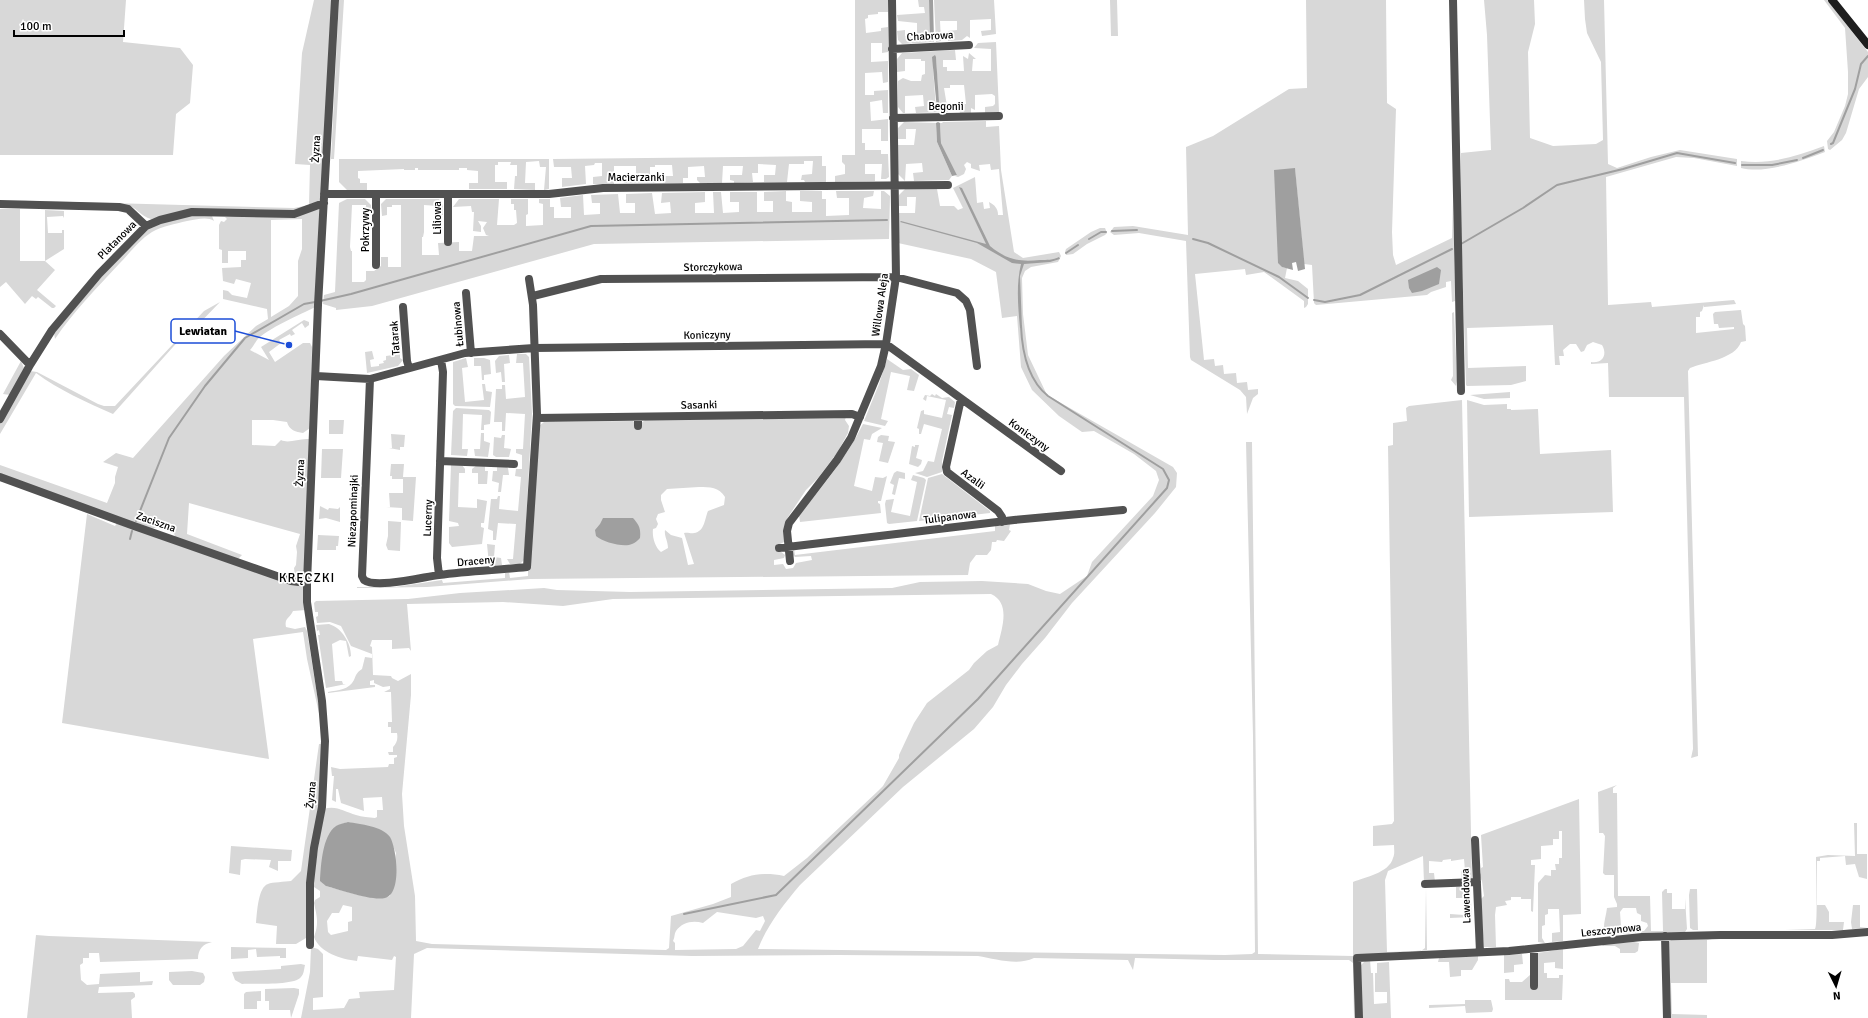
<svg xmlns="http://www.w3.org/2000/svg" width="1868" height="1018" font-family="Signika,sans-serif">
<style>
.green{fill:#d8d8d8;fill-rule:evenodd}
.water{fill:#9f9f9f}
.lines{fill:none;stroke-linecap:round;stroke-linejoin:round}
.stream{stroke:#9f9f9f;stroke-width:2}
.street{stroke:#515151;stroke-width:8}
.secondary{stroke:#1e1e1e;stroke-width:8}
.labels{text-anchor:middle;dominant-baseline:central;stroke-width:3.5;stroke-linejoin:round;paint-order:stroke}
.street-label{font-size:11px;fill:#000;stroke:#fff}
.quarter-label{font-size:13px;letter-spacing:1px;fill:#000;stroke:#fff}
.leader{fill:none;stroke:#1d4ed8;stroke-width:1.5}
.callout-dot{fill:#1d4ed8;stroke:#fff;stroke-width:1.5}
.callout{fill:#fff;stroke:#1d4ed8;stroke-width:1.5}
.callout-label{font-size:12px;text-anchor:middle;font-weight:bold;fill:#000}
</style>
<rect width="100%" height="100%" fill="#fff"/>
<path class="green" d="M0,0h126l-3,42 57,6 13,17 -3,38 -14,11 -3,41h-173z
M314,0h19l-12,199 -3,4 -8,4 -17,3 -82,-1 -60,10c-10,-2 -15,-13 -25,-14l-126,-5 294,8 15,-3 1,-40 -15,-1 7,-111z
M339,0h5l-10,159h-3z
M855,0h33v12h-10v2l-10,1v3l-3,1 1,14 15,-2v-3l7,-1v25l-6,1v-10h-11v19l17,-1v21l-5,1 -1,-11 -17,1v22h9v-4l14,-1v23h-5l-1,-13 -12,2 1,19 17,-2v22h-7v-12h-19v14h3v7h16v4h7l1,23 -3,2h-5l1,-15h-17v10h10v7l-40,1v-6l10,-2v-9l-3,-3v-7h13z
M918,0h11l5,42 -32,2 -4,-4 -1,-9 8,-1v6l12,-1v-12l-19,-2 -1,-6 28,-2 -1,-6h-5z
M934,0h60l2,34 -14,2 -1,-5 10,-1v-11l-21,1v18l-3,-2 -5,4 -14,1v-10l9,-1v-9h-17l1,20 -5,1z
M1110,0h7l1,36h-7z
M1306,0h80l1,103 9,6 -4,123 1,23 3,10 56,-27 1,-37 2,100 -3,1 -1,-21 -5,1v5l-15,5 -4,3 -111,10 -2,-2 -2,-38 -8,-1 -9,-95 -13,98 5,1 -2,10 13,3 10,8v15l-2,3 -2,1v-7l-40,-29 -18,3 -1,-6 -50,5 9,86 10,-1 1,7 8,-1 1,9 12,-1 1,10 10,-1 1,8 10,-1v5l-5,4 -6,16 -1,-17 -6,-7 -49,-30 -1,-3 -4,-116 -47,-8 -25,2 -4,-3 4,-5 19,-1 55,9 -2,-88 27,-11 76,-47 18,-1z
M1484,0h50l1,24 -7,28 2,86 23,8 43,-2 7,-4 -2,-78 -14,-29 -2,-14 -1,-19h20l4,164 9,4 34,-11 29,-7 57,9v7l-43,-8 -18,-1 -70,20 2,128 43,-3 1,5 82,-7 2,4 -32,3v-2l-2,6 -2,1v5h-4v16l38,-4v-2l-15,1 -1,-4h-4l-1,-10 2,-2 26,-2 2,14 2,2 1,15 -5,1c-6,17 -36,20 -51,26l-2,3 10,385 -7,2 2,-9 -9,-352h-75l-1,-34 -17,1v-2c11,2 17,-7 11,-17l-9,-3 -6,3 -3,6 -3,1 -5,-8h-6l-7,6 1,6h-5l1,9h-5l-2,-40 -86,3 1,40 58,-2v15l-15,4 -44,1 -1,-1 -5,-157v-75l30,-3 -4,-115z
M1824,0h3l41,52v25l-9,12 -13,44 -4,7 -12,10 -2,-1 -1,-8 7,-9 11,-26 3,-12v-22l-3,-44z
M996,42l3,70 -14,1v-6l8,-1 2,-2v-8l-3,-2 -17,1v15l-4,-2v5h-11l-1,-3h-4v-6h11l-2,-19h-14v3h-6l4,24 -32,1 -1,-6 9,-1 -1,-11 -18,1v17h-2l-5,-6v-26l5,-3 8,3h10l1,-6 3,-1v-13h-4v-2h-16v12l-8,1v-13l5,-6 53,-3 1,10h-13v7h4v4h17l-1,-15 5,3 1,-6 7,6h-3l-1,12h19v-22l-17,-1 4,-5zM936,57l3,52h-3l-3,-41z
M986,121v6l13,-1 2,44 13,82 9,6 36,-6 2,4 -3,6 -27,5 -6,4 -3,7 1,36 5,41 19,40 126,72 4,6 -1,14 -21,26 -83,90 -27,35 -23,26 -16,21 -13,22 -19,22 -71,58 -103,98c-17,20 -33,41 -42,64l467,6 27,-1 3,-2 -2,-216 -7,-294h6l6,512 95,2v-74c12,-5 36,-9 40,-24 2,-4 1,-9 1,-13l-21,1v-20l19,-2 2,-3 -6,-375 5,-1v-22l14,-2 -1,-13 3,-2 53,-6 10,481h-10l-1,-10h4l-1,-12 -13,2v-2l-8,1 -1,2 -13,-1v12h5l1,9 -11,1 -1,-27 -35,15 -3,9 2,72 34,-1 4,-3 1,-60 1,62 -73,6 3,62h-3l-1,-55 -4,-3h-135l-79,-2 -2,12 -5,-10 -94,-2c-17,8 -38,1 -56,-2l-140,-1 -146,1 -265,-8 -13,6 -3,64h-110l9,-46 1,-25 7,2 5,5v43l-10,1v12l31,-2 5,-9 11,-1 -1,-6 35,-2 2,-33 -2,-1 -2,4 -34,-4 -1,5c-16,-2 -37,-8 -43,-24 5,-14 3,-20 0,-34l1,-3 5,-3v-6l-6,-4 -1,-5 11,-73c12,-4 21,3 32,6 6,2 13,2 19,3l2,-1v-7h6l-1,-13 -19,1 1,13 -23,-8 -3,-14h-2v13l-4,-2 2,-24h-2l-1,-9 9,2 48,-2 1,-3h5v-6l3,-1v-2h-8l-1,-3h5v-5c4,-4 5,-8 4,-14h-6v-6h-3v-5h4l-1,-30h-7l6,-3v-3l-7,1 -9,-4v-3l-4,1v4h5v2l-47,6v-1c10,-2 21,-2 26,-12 2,-5 3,-8 8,-11l3,-12 7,1v-4l-21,-8 -10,-20 -11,-4 -13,1 -1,-6 2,-1v-4h-3l-1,-9 2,-2 92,-2 52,-6 84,-5 13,2 73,2 262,-4 28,-6 62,-1 46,3 18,7 14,3 27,-18 5,-14 61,-66 6,-16 -3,-9 -22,-17 -40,-23 -12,1 -23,-16 -27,-26 -11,-23 -4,-51 -15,2 -6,-46 -25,-13 -73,-16v-30h17l1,-16h-9v9h-9l1,-11 6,-6h32l3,17h14l4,4 5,-2 -10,-20 22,-11 2,26 6,-1 1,7 6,-1 -1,-6c6,3 9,7 9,13h5l-4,-46 -8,1 -1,-6 -11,1 1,6 -9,-3v-4l-4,-2 -3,3 2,4 -2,5 -6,3 -3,-1 2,-1 -16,-32 -1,-20h3l-1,-1zM991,594c20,9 11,34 7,51l-11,6 -13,12 -5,7 -42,33 -13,20 -15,32v3l-16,28 -5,5 -71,67 -23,18c-20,-4 -35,-2 -53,8v13l-18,7 -42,12 -2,32 -3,2 -234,-6 -16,-3 -1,-45 -11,-70 -2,-32 9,-99v-21l-13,7 -6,-3 -1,-2 -18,-1 -1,-28 -2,-1 2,-6h20v9l17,-1 2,3 -4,-47 96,-2 60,4 50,-7zM347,822l42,15 7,16 -6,43c-18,6 -47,-6 -64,-10l3,-51 6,-8zM343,905l9,2v14l-4,1v9l-17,4 -3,-3 -1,-11 5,-8h7zM717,912l39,6 7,-2 2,5 -5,10 -4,-1 -13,16 -7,3 -61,1v-7l-2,-2c2,-4 1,-7 3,-10 6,-9 17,-11 27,-8z
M904,122l32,1 1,19 15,34 -3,4 -35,1 -1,-8 10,-1 -1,-9 -16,1 -1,17 -7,-7v-29h16l2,-16h-10v10h-8v-11z
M1824,146l1,6c-24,9 -59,22 -84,16v-7c30,4 55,-5 83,-15z
M822,156v10h4v16h-21l-1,-2h-3l1,-5 10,-1 1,-13h-9v3h-15l-2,18h-23v-7h11l1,-10 -18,-1v9h-6l1,9 -19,1v-2l-4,-1v-5h12l1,-9h-20l-1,17h-22l-3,-3v-3h8l-1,-11 -16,1v11h-5v5h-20v-7h10l-1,-11h-17v2h-5v11l6,5h-32v-7h12v-10h-22v18h-21v-7l9,-1v-13h-7l-1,2 -9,1 1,18 -24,3v-9h10l-1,-11h-17l-1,-8z
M339,159h210v30l-5,1 2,-23h-6l-1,-6 -13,1 -1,21h10v7l-21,-1 1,-13h2v-11h-7l1,-3h-13v3h-3v17h12v7h-38v-6h9v-12l-11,-1v-2h-8v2h-41v-2h-3v2h-11v-1l-46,2v7l2,1v4h7v7h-20l-8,-8z
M786,191v10l6,1v10h20v-10l-12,-1v-10h22v8h4v17l23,-1v-17h-12l-1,-7h38l-1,5 -9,2 -1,10 18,1v-18h3l6,5 -1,43 -295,5 -222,62 -36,4v-2l-13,-4 1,-9 11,-3 4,-89 8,-4h18l6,6v10l-6,1 1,-11h-14l-2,42 1,4h1v31h12l2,-2v-9h8l7,-5v-9h7v10h13v-62h-9v2h-5v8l-5,1 -1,-12 5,-5h53l4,6v10h-5v-9l-14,-1v27l-1,5h-1v18h17l-1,-12 21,-1v9h13l2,-15h15l-3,-1 -3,-7 4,-6 -9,-1 3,5v6l-8,-1 1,-19h-2l-1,-6 -18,1 6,-8h40l-2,26h17l3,-2 -1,-13h-2v-6h-3v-5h17v15l-2,1v11l17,-1v-21l-4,-1v-4h11v8h4v11h17v-11h-10l-1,-9 23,-3 1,20 16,-1v-11h-8l-1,-8 27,-1 2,19h15v-10h-9v-9l26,-1 3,21 16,-1 -1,-11 -9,1 1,-10 43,-1v10l-10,1v10h19l-1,-21h8l2,21 16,-1v-10h-9v-10h27v20h16v-11h-9v-9z
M0,209h20v52h25v-51l19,1v7l-1,-2 -16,1 1,16h14v-3h2v19l-19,12 10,9 -18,20 19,16 -2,2h-2l-14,-11 -2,2 -4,-3 -7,8 -19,-22 -6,5z
M320,209l-5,98c-13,7 -49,22 -58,33 -2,3 -4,7 -7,10l19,10 -8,-13 43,-27 5,2v3l-4,3 -3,-5 -10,7 3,4 -4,2 -1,-2 -11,6 2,3 -12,9 6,10 28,-19h7l2,4 -2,81 -7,5c-7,-1 -14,-3 -16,-11l-14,-2h-21v25l23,1 6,-6c8,4 18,-2 28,-1l-4,134 -5,4 -3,1 -2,-1 -1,-9 2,-3 1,-13 -1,-6 4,-12 -111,-31 -2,31 55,21 -5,5 -62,-22 -1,-6 -13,-6 -10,3 -151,-55v-9l107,38 8,-20v-6l3,-10 -15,-5 13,-9 17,5 91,-102 32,-30 12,-7 -1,-10 -44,-10v-9l5,1 4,4 15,3 4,-15 -15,-4 -2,5 -11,-3 -1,-13 19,-1v-7h5v-9h-18v12h-6v-13l-3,-1v-24l2,-4 3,1 3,-3 -2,-2zM302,219v30l-4,12v35l-9,10 -18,11v-97z
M192,214l20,2 2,5c-7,-5 -19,-1 -27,0 -12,3 -25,5 -35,11 -13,8 -23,22 -33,32 -23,25 -46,48 -64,75l-1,-6 27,-35 67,-69 15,-7z
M1100,228h5l2,5 -2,2 -18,9 -14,10 -7,1 -1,-3 1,-3 25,-17z
M220,302l-27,28 -3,-2 -77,86c-27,-12 -54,-24 -77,-41l-36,61v-12l30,-51 7,1 61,32 6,2h11l89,-95z
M1454,312l3,69 -1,5 -5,-6 2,-4 -1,-63z
M372,351l2,8 -4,1 1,7 8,-1v-2l5,-1 -1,-2 3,-1v-4l14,-2v4l3,2 -5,6 -31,7 -2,-21z
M517,354h9l3,3 3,56 -8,147 -4,4h-10l-3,-5h6l3,-35 -18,-1 -2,17h-3v-9l-5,-2 3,-30h6l1,-3h2l-1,13 19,2 3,-34 -6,-1 1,-7h6v-14l-6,-2v-4h7l2,-35 -19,-1 -1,18h-3v-9h-8l2,-33h6v-4h3l1,14 19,-2 -2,-34h-7z
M509,355l1,8 -6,1 1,18h-3l-1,-10 -5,1 -1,-12 4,-5z
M466,358l2,9 -6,1 3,34 19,-2 -2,-16h3l1,7 6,1 -2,15 -35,-1 -2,-2v-42z
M474,358h10l6,2 1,14 -7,1v5h-2l-1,-14h-7z
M887,359l16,11 8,-1 8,6 -5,16 -7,-1 3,-14 -19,-4 -10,47 7,2 -3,5 -21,-5 15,-37z
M21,361l3,7 -14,27 -7,-1z
M1510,392v6l-26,1 -14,-4z
M932,394l3,2 1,-2 6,4 7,-1 6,5 -1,6 -5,-1 -2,7 5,1 -10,46v11l-15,5 -12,-4 8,-2 5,-10 6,1 8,-33 -18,-5 -3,10h-2v-5l-2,-1 4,-17 3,-1v4l18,4 4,-18 -19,-4 -1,5 -3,-2 2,-4 5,1z
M1467,400l17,5 23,-1v5h4v1l27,-1 2,45 71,-4 2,62 -144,5z
M456,408l33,2 2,2 -1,12 -6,1v5h-3l1,-15 -19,-1 -1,35h6l-1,7 -16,-1 2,-44z
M846,417l-1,3 4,6 -1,7 -11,20 -19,25 -12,12 -18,27 -3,8 -1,17 -4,2v7l5,4 -1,3 -10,2v5l9,-1 3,5 7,-1 3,-5 16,-3 -1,-4 -16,1 -3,-3 2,-5 1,6 200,-24v-5l13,-1 2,-1 -1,6 2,1 -7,10 -7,-1 -1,2h-4l-1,8 -4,5h-11l-6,8 -2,12 -438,4 -103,8 -70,1v-1h38l47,-7 1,3 62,-5v-5l4,-1 1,6 18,-2v-5l2,-1 9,-144 5,-4 89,-1 5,5 7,-6zM699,487c11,0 20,0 26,10l-1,8 -16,6c-3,6 -3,21 -14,22 -3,1 -6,-1 -10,0l10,31 -6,1 -6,-27 -11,-3 -6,-5c-1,6 3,11 3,18l-7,4c-6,-5 -9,-15 -8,-23l3,-1 2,-4 -2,-5 2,-5 7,-2 -4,-12v-5l6,-6z
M329,420h15l-1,14h-14z
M863,424l19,4 -10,6 -2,6 -6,-1 -10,47 18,5 3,-14 8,1 4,-2 -6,25h-3v2l2,1 1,9 -81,9 -1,-7c23,-28 48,-58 64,-91z
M481,433h3v8l6,2 -2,14 -13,-1 -1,-7h6z
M391,434l14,1 -1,12h-4v3l-11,-2h3z
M502,435h3l-1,13 7,1 -2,8h-13l-3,-2 1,-18 7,1z
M881,435l8,1 -1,5 7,1 -7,21 -9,-2 4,-18 -6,-1 1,-5z
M915,445h4l-3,13 6,2 -1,4 -3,3 -9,-3 3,-18 3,1z
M322,449h21l-2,29h-20z
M391,464h13l-1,13h13l-3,44 -11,-1v-12l-16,-1h4l-1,-14h14v-14h-11v-3h-2z
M451,465h11l3,4v4h-6l-1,34 19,1v-9l10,2 -3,22h-3v4l3,1 -2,16 -30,3 -3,-4v-16l10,-1 -1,-3 -9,-2z
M477,465l8,1v5h3l-1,13h-9v-11h-6v-4z
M497,466h8l3,2 1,7h-6l-2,17h-3l1,-9 -7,-2 1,-10h4z
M897,471l8,2v6l-6,-1 -4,17 -3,-1 2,-9 -4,-2 4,-10z
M942,474l48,37v2l-71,8 9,-43z
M913,475l11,3 2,2 -9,41 -28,3 -2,-1 -2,-19 1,-4 8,-1 -3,13 19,4 7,-34 -6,-2z
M320,506l8,4 1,-2 9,1 2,-2v15l-14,-4 -7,1z
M87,514l28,12 2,-3 188,63 1,24 -13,1c-3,7 -9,7 -7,16l9,2 10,-2 2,4 15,96 -15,-68 -4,-27 -50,7 16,120 -207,-36z
M388,521l13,1 -1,29 -12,-1 -2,-5 2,-9z
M318,535l21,1 -1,10h-2v4h-19z
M487,544l8,1 -1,12 7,1 1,7 -11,1 -2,-2z
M329,624c13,4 22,19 22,32l-2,1 -3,-16 -6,-1 -8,4 3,37h7l1,3h3l-20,4 -8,-53h2l-1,-5 -2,1 -1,-6z
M319,744h3l1,11 -17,183 -10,6h-20l1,-18 -21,-3c1,-10 2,-36 12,-39 4,-2 17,-2 23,-3l10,-10z
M1617,785l-4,3v5h4l1,103h32l1,35h12l-1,-39 3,-3h2v4h5v16h13v-11l2,31 -2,3 -44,1v-2h3l4,-5 -1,-3 -6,-2v-6l-4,-2 -1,-5h-13l-3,4 1,14 4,2h11v5l-16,1v-3l-3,1 1,2 -13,1c-3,-9 1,-18 2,-27l10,-1v24v-27l-3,-7v-22h-9l-2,-2 2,-37 -2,-3h-4l-1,-41z
M1579,799l2,115 -18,1v26l-11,1v-9l8,-1 -1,-23h-11v5l-3,1v10l-3,1v12l3,5 -7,-1v-59l7,-8 6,1v-6h5l-1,-6h4v-6h3v-27h-3v8h-6v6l-12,1v13l-10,1v5h4l-2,47 -2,-1v-12h-10v-2h-10v3l-6,1 2,4 -11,2 -1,8 1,32h-12l-4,-47 4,-4 -2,-15 -3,-5 2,-3v-5l2,-1 -2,-32z
M1854,823h3v31h10v25l-8,-2 -4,-13 -9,1 -1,-9 -25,2v3h-3v44h8l4,7v10h15l-1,8h-58l30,-1c3,-4 1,-62 1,-72l12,-2 27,1z
M231,846l61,4 -1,11h-13v10l-9,-4 2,-7 -26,-1 -4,1 -1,15 -11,-2z
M1470,886l2,31 -22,1v-4l14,1 -1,-17h-7v-11z
M1690,889h7l1,41h-5l-3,-2 -1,-33z
M1853,905h7v22l8,1 -16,1 -1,-7z
M36,935l13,1 163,6c-9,2 -14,7 -14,17l-98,3 -1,-9h-10v5h-6v5l-3,2 1,15 6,5 12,-1 1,-10 40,-2v10l13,-1 -1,4 -53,2 -1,6 35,-1 2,2v3l-4,3 1,18h-105z
M1717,938l-10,2v43h-36l1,31 35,1v3h-39l-1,-74 5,-5z
M1634,942l5,1 -1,8 -3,2h-15v-4l-5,-3h-13l2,-2z
M231,947l55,1v10h-6v-2l-23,1 -1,-8 -8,1v8l-17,1z
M1563,949v20l-8,-1v-6l-11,1v10h3v5h12v-3h4l-1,25h-57v-21h4l1,3h12l8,-7v11h7l-1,-29 2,-4z
M1522,954l1,10 -9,1v7l-10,1v-18z
M1478,956v4l-6,10h-11v6l-11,1 -1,-15h-11l1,-4z
M1370,959l1,14h2l1,31 13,-1v-11h-12v-19h2v-10l12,-1 2,56h-31v-52l6,-6z
M301,964l4,1c-1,4 -1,9 -4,12 -7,9 -47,6 -59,7l-7,-4 -3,-8 49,-3v-3z
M192,971l11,2 2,4 -1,5 -4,3h-27l-4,-5v-8z
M294,988l5,1v5l-8,24 -1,-8h-21v-9h-4v-12z
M261,991v10h-4v8h-13v-15l2,-2z
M1465,1000h26l2,9 -1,3 -26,1 -1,-7 -36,2v-3l36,-1z"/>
<path class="water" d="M929,0h4l1,41 -4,-6z
M935,55l1,2 3,45v7l-2,1 -5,-53z
M938,122l2,1 1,20 16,32 -5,1 -15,-34 -1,-19z
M1295,168l10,101 -7,2 -2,-9 -4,1 1,7 -11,-3 -4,-4 -4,-93z
M959,187l3,1 28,58c17,14 29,16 50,14 7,0 13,0 19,-3l1,2 -10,3 -26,2 -4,12 2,52h-2c-2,-22 -4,-43 1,-64l-9,-1 -35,-20 -77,-21 1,-1 85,23z
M1437,267l4,3 -2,14 -17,7 -10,2 -3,-5 -1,-8z
M603,518h30c6,7 8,10 7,20 -2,2 -5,5 -8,6 -8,4 -29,-2 -36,-8l-1,-6 5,-6z
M348,822c12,2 34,4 42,15 7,12 12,57 -5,61 -14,3 -44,-8 -59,-12l-6,-5c1,-15 2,-45 16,-55 3,-2 8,-3 12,-4z"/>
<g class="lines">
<path class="stream" d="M1831,144l2,-1 22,-54 6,-25 7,-8
M1803,158l20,-8
M1742,165h30l25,-5
M1112,231l25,-1
M1089,239l12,-7h5
M1193,239l15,4 71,34 29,21
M1461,244l62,-36 34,-23 66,-16 54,-16 58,10
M1066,253l12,-8
M1314,300l11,2 35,-7 92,-46
M320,301l31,-7 240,-68 296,-6
M136,521l33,-83 36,-52 40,-48 59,-34 11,-2
M130,539l2,-8
M684,914l92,-19 202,-196 189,-211 2,-8 -6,-11 -115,-73c-20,-16 -26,-45 -27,-70"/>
<path class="street" d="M1453,0l8,391
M892,49l77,-4
M893,118l106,-2
M324,194h225l54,-6 345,-3
M448,194v48
M0,204l119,3 9,2 18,17
M376,265v-70
M466,293l5,60
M533,296l68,-17 295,-2 61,16 9,8 4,9 7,56
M403,307l4,54 2,7
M0,334l30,31
M316,376l54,3 95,-26 69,-5 352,-4 175,127
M370,379l-8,197 2,4c12,9 59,-3 75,-5 29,-4 59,-5 88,-8l10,-153 -4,-109 -4,-26
M961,399l-15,68 1,5 51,39 4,6v5
M638,417v9
M537,418l315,-4 8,3
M0,419l30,-54 22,-35 47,-56 47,-48 14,-6 32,-8 102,2 30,-11
M440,461l74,3
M0,477l134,49 157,55 16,2
M779,548l235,-28 109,-10
M790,561l-3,-30 2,-8 48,-63 14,-22 30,-72 5,-22 10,-67 -4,-277
M439,575l-2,-17 6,-186 -2,-12
M1475,840l5,112
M1425,884l52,-2
M1665,936l2,82
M310,945v-62l4,-35 8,-41 3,-66 -3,-40 -15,-99v-19l11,-278 17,-305
M1534,986v-37
M1359,1018l-2,-60 152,-7 133,-14 78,-2h112l36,-3"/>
<path class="secondary" d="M1832,0l36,45"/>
</g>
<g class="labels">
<g class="street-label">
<text transform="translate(930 36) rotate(-3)">Chabrowa</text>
<text x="946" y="106">Begonii</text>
<text transform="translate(316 149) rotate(-87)">Żyzna</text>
<text x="636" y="177">Macierzanki</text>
<text transform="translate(437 218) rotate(-90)">Liliowa</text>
<text transform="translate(365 230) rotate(-90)">Pokrzywy</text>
<text transform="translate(117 240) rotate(-45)">Platanowa</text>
<text transform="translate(713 267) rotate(-1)">Storczykowa</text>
<text transform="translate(880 305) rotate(-82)">Willowa Aleja</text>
<text transform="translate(458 324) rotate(-95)">Łubinowa</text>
<text transform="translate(707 335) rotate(-1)">Koniczyny</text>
<text transform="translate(395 338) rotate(-94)">Tatarak</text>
<text transform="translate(699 405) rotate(-1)">Sasanki</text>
<text transform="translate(1029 435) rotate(36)">Koniczyny</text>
<text transform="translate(300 473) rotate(-87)">Żyzna</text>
<text transform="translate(973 479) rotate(36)">Azalii</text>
<text transform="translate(353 511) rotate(-88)">Niezapominajki</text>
<text transform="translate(950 517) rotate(-7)">Tulipanowa</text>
<text transform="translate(428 518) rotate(-88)">Lucerny</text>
<text transform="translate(156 522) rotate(19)">Zaciszna</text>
<text transform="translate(476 561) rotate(-5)">Draceny</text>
<text transform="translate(311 795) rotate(-84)">Żyzna</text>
<text transform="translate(1466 896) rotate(-92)">Lawendowa</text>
<text transform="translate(1611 930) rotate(-6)">Leszczynowa</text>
</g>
<g class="quarter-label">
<text x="307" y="578">KRĘCZKI</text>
</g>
</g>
<path class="leader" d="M289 345L235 331"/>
<circle class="callout-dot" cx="289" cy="345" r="4"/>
<rect class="callout" x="171" y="319" width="64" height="24" rx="4"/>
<g class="callout-label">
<text x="203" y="335">Lewiatan</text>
</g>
<g transform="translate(1836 986) rotate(175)" stroke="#ffffff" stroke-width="3" paint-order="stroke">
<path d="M0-3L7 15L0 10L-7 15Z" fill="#000000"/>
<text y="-6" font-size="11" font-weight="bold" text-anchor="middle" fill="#000000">N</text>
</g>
<path d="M14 30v6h110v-6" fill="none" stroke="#000000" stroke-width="2"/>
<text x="20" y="30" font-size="12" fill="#000000" stroke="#ffffff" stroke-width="3" paint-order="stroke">100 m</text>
</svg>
